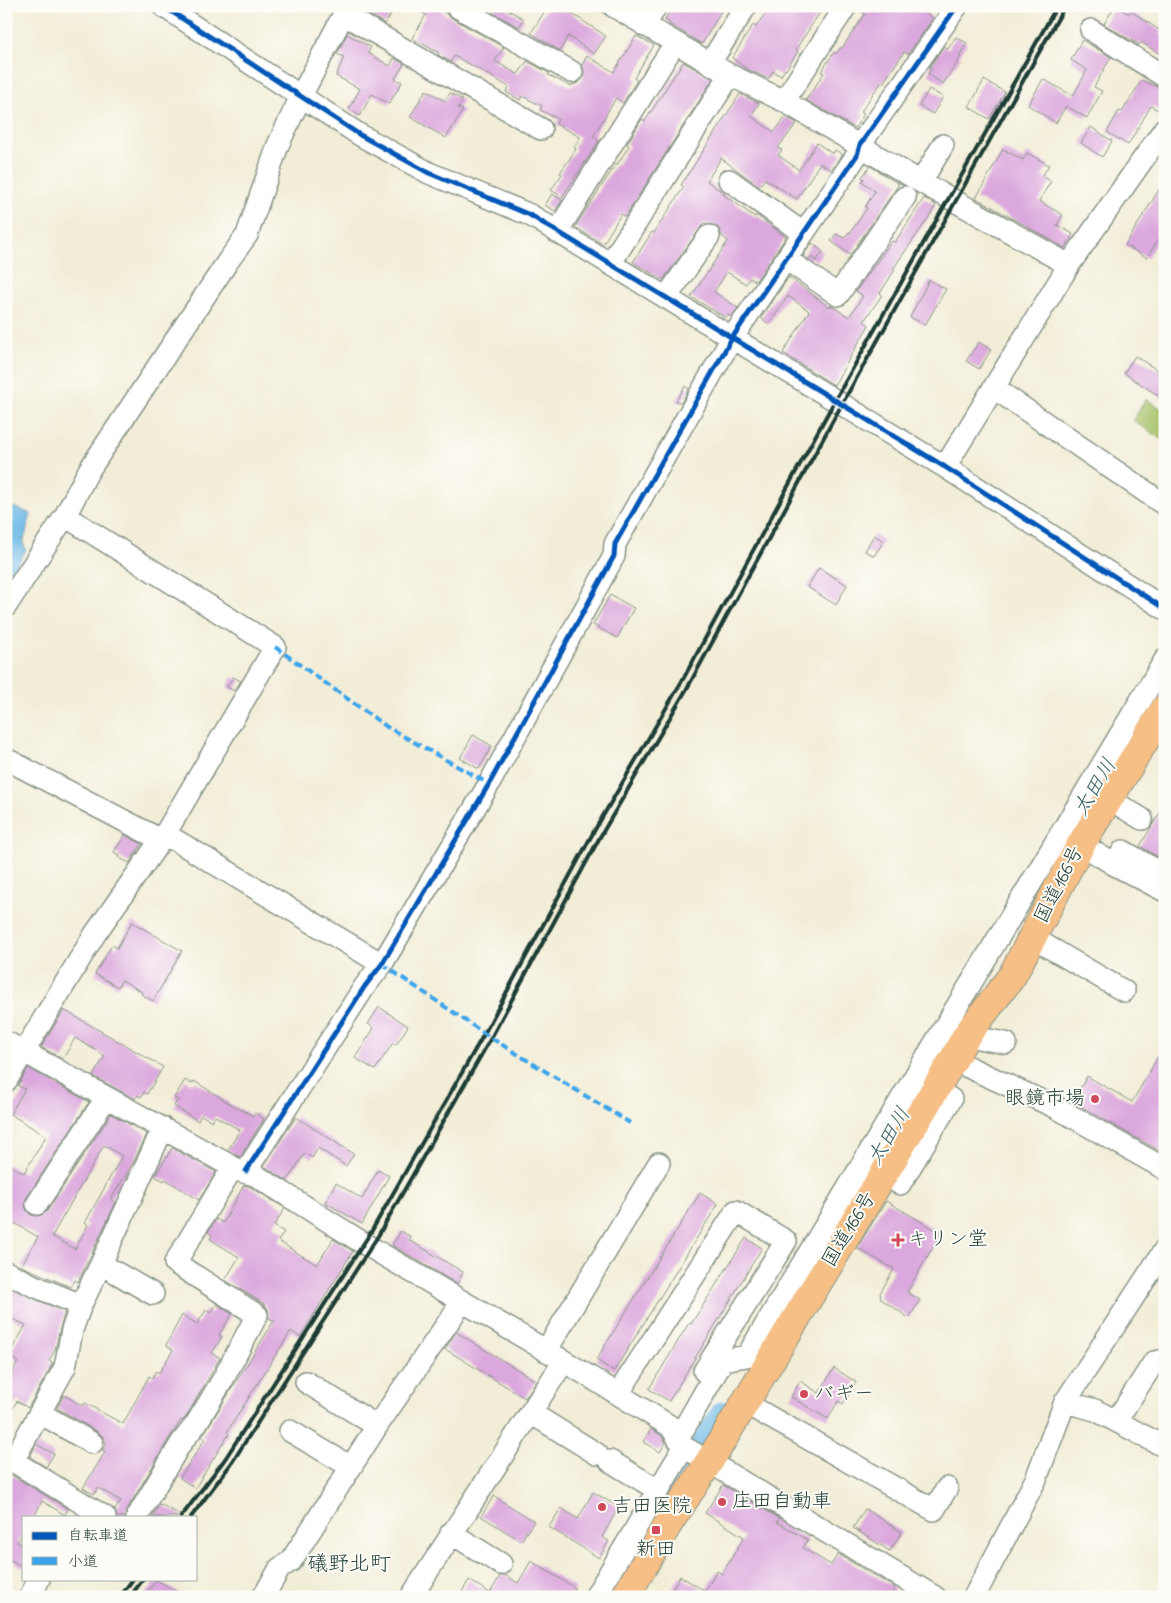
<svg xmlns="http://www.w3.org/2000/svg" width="1171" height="1603" font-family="'Indie Flower','Klee One',sans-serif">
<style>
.green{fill:#a8c36a;stroke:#64804f}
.water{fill:#6db9e6;stroke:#467b8d}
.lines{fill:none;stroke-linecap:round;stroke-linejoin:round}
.river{stroke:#6db9e6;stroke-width:26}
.building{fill:#dba8dd;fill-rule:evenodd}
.minor-casing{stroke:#889586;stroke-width:24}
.highway-casing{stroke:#889586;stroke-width:30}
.minor{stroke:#fff;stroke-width:21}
.highway{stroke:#f5bf86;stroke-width:28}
.rail{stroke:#1f3d34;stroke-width:4}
.quiet{stroke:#3da4eb;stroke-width:4;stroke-dasharray:8 4;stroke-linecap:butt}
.cycleway-casing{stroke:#fdfcf7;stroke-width:8}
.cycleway{stroke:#0057b8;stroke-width:5}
.poi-dot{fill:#d1495b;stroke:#fdfcf7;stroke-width:2}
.labels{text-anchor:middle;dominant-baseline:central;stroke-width:4;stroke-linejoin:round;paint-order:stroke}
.street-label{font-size:20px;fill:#1f3d34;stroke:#fdfcf7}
.poi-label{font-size:20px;fill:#1f3d34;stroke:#fdfcf7;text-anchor:start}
.water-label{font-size:21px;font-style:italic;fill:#366269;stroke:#fdfcf7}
.neighbourhood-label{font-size:21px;fill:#1f3d34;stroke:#fdfcf7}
</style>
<rect width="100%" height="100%" fill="#fdfcf7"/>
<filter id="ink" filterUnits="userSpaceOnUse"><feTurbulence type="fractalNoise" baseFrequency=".02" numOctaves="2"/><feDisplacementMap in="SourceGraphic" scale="10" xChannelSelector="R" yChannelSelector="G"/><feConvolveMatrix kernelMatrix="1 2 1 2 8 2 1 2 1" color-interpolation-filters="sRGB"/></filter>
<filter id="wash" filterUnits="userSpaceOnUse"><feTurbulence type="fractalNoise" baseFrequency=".0096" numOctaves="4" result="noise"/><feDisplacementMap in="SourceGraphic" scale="20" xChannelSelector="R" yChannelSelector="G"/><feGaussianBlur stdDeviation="1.12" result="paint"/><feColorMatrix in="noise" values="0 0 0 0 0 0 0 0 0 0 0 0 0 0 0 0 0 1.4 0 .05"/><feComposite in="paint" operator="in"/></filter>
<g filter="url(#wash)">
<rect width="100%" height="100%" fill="#f2edd7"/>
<path class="green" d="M1146,399l19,12v31l-32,-22z"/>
<path class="water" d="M6,504l25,10 -8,29 3,7 -20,33z"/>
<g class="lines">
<path class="river" d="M609,1597l71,-125 27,-32 16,-26"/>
</g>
<g id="blocks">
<path class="building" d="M360,6h36l-11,18 -25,-15z
M411,6h24l15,11 54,30 -9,14 22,13 2,-1 8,-12 22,12 -1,2 22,11 8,-3 5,-4 1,-8 -2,-6 5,-9 27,16 22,-36 18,9 -20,33 3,2 -14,23 -7,-5 -22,37v2l5,4 -37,56 -11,-7 11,-16 -2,-1 16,-24 -2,-1 6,-11 -24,-13 2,-5 -18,-9 2,-4 -20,-10 -2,4 -14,-8 3,-5 -27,-16 -28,-15 -3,6 -13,-7 1,-2 -27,-15 14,-23z
M496,6h5l23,13 -5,8 -26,-14z
M548,6h12l46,30 -12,18 -26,-18 -8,15 -29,-18z
M672,6l7,5 3,-5h42l-22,38 -33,-20 1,-1 -5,-3z
M770,6h54l-28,43 2,2 -12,19 -1,-1 -4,7 -8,-5 -5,8 -21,-10 -15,-11 21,-33 3,2z
M858,6h58l17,12 -25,36 -4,-2 -21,31 -1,-1 -8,10 -13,20 3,2 -9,14 -49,-28 18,-27 -3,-1 13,-20 2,2 4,-6h2l23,-34 -7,-5z
M1115,6l14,8 2,-3 31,21 -2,2 5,3v20l-24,-15 -2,3 -35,-21z
M347,34l24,13 -3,6 22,13 4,-8 10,6 -9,15 7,3 -13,22 -17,-10 -12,22 -11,-7 11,-20 -24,-13 8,-19 -7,-3z
M956,37l11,6 -8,13 2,1 -18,27 -15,-10 3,-5 -2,-1 15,-22 4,3z
M1082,40l29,17 -17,30 8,4 -15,27 -21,-12 -10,17 -28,-18 15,-26 30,17 14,-26 -16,-10z
M683,62l30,17 -88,138 -4,-3 -18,30 -28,-17 41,-63 1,1 12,-19 -2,-2 15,-25 3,2z
M984,80l21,12 -16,27 -20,-12z
M1142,80l23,11v23l-14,-8 -23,39 -21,-13 12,-21 3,1z
M929,89l14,8 -10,17 -14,-8z
M426,90l19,11 5,-8 13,7 -5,8 5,2 -17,28 -36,-21z
M740,94l19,9 -8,13 23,16 12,-15 11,6 -19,25 4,2 -4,5 21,15 18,-27 16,11 2,-4 7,4 -11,16 -11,-7 -23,36 -32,-20 -6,7 -38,-28 -14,23 18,13 -1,1 31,22 1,-2 30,22 -30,44 -6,-3 -4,6 -19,-12 -13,20 24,16 -7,9 -3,-2 -2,3 -35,-21 37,-56 -7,-6 -1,-5 -4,-4 -12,-3 -41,57 -30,-18 19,-30 2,1 14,-22 16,-24 -3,-2z
M1091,127l21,14 -10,16 -21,-14z
M1003,149l20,11 4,-7 22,12 -7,11 9,5 -12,20 24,14 -6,10 16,9 -8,14 -89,-50z
M870,166l29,18 -49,71 -19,-14 5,-7 8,4 5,-6 1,1 17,-25 -2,-1 10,-16 -13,-10 2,-2 -2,-2z
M1165,180v48l-18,30 -22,-13z
M552,194l10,6 -7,11 -10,-6z
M924,198l12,7 -7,12 -36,52 2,1 -15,23 2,2 -18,26 5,4 -35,60 -51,-32 26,-42 -21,-15 -19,28 -8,-6 28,-41 40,30 1,-2 19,12 14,-21 -7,-5 36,-50 3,1z
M812,243l11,9 -7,9 -5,-4 -2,3 -6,-4z
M929,280l17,9 -21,36 -15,-8z
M979,342l12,8 -12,19 -13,-8z
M1135,356l30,19v25l-41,-27z
M685,386l4,3 -8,14 -5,-2z
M874,535l10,6 -10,15 -9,-5z
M819,568l28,17 -11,20 -29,-18z
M610,595l24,13 -17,30 -24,-13z
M233,677l8,4 -7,10 -7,-4z
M473,735l19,11 -13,23 -19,-11z
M1165,804v57l-25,-15z
M125,835l17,9 -13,19 -11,-6 1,-2 -5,-3z
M132,922l50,29 -29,50 -12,-7 1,-2 -20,-12 -4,7 -23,-13 17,-29 5,3z
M379,1007l29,19 -12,19 -3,-2 -18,27 -20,-12 19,-30 -6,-4z
M64,1010l99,57 -16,27 -3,-2 -3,5 -3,-2 -3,4 -42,-23 12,-20 -30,-18 -12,21 -22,-12z
M1165,1045v109l-92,-52 14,-26 45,26z
M28,1068l61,34 -62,95 -2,6 1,6 5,6 6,1 5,-1 5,-4 64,-97 36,20 -14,29 -22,36 5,3 -38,80 -3,-2 -4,7 -50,-21 17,-29 -32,-19v-54l18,9 22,-37 -36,-22 15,-25 -7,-3zM104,1145l18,11 -37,67 3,2 -13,24 -23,-13z
M185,1080l7,4 2,-3 35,22 24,13 2,-3 9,6 -24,38 -12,-7 12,-20 -25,-14 -3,5 -11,-6 -3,6 -24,-15 4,-6 -4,-2z
M296,1117l58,37 -8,12 -28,-18 -6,10 -7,-5 -18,28 -23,-15z
M172,1148l44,24 -17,28 -34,-21 -1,2 -9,-5z
M378,1170l11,6 -27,48 -37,-22 11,-19 26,16z
M244,1185l6,2 35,21 -11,18 10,6 -6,9 39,24 16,-26 20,12 -53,86 -9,-6 -64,101 2,2 -34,54 -15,-10 25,-39 -3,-2 1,-2 71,-114 -5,-3 -1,-9 -4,-5 -39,-24 14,-23 -29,-18 2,-4 -4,-3 8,-13 7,4z
M700,1193l18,11 -104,167 -18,-11z
M886,1201l55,32 -34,59 13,8 -11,18 -28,-19 -1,-6 14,-24 -37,-21z
M401,1231l10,6 -2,3 54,32 -6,12 -65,-39z
M746,1238l16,10 -93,153 -20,-12 40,-66 2,1z
M6,1286l59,26 -5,16 -5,22 -6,11 4,2 -25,45 -11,-7 -11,19v-38l12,-20 -10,-6 18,-31 -20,-9z
M217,1304l15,10 -13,21 3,2 -10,16 8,5 -34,59 -4,4 -1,-1 -11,17 -44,74 -1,6h-8l-2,-7 6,-9 -23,-13 -4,6 -11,-6 22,-36 -2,-2 3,-6 -3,-7 -5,-5 -41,-24 7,-13 19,11 2,-3 38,21 26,-48 3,2 4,-7 3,2 14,-23 -7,-5 16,-30 15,9 9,-14 5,3z
M456,1332l80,49 -11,17 -80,-49z
M834,1368l22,14 -13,22 -5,-3 -10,18 -37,-22 9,-16 19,12z
M651,1429l10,6 5,7 -6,10 -17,-10z
M36,1444l18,10 -8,13 -16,-10z
M6,1474h4l58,35 -3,6 -23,-14 -8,16h-10v14l-7,11 7,4v22l-16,-10 -2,3z
M723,1485l56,33 -2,4 31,18 -5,8 28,17 7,-11 57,34 -5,9h-205l-13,-8 8,-13 25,15 12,-20 5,3 22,-37 -39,-24z
M593,1492l26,15 -17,30 7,4 -10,17 -50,-31 12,-19 17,11z
M494,1496l40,25 -13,20 -40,-25z
M160,1504l24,13h-32z
M865,1509l37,23 -12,19 -37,-23z
M531,1561l44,27 -5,9h-111l10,-17 21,13 10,-17 5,-1 13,8z
M157,1580l29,17h-43z"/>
</g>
</g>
<g filter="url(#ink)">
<use href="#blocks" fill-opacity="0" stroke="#889586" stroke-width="1"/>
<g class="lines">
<g class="minor-casing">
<path id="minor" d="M163,6l197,129 69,38 101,42 415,252 220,142
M456,6l116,66
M613,6l117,69 54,26 137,81 148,83
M343,14l198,115
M645,26l11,-20
M1091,30l74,47
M710,63l36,-57
M784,101l62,-95
M729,180l74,53
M921,182l22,-37
M557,232l118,-189
M786,259l52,36 67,-98
M610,264l120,-189
M666,298l43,-62
M994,388l171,117
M945,467l124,-202 96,-137
M6,606l59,-90 24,-46 139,-209 19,-26 31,-90 23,-49 47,-90
M6,759l155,81
M1109,799l33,20
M165,834l217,130
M1081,844l34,21 50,26
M1115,865l8,-14 38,22
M1033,938l91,53
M966,1036l40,7
M6,1042l234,129 15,4 108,68 201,118 106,65 14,21 251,150
M953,1060l104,48 108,61
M6,1081l89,-147 70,-100 110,-187 -210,-131
M246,1171l119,-185 17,-22 107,-180 125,-228 1,-12 117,-206 125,-183 3,-10 97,-139
M884,1173l16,11 51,-85 -16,-9
M37,1204l69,-106
M101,1264l52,30
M6,1272l28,14 47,19
M546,1351l113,-188
M306,1382l71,44
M618,1394l118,-183 50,30 -82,130
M1065,1402l30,8 70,37
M745,1403l189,107 13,-22
M40,1413l52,30
M531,1413l66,41
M1116,1421l38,-59 11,-2
M290,1431l61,36
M678,1439l45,-79 24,-4 418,-696
M6,1461h7l92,56
M13,1461l52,-94 7,-37 9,-25 20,-41 62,-136
M610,1461l48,29
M137,1517l44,-74 15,-19 26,-43 35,-66 -82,-52 58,-96
M451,1533l50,31
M30,1597l9,-18
M263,1597l17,-29 11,-7 86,-135 85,-124
M411,1597l153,-236
M595,1597l89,-150
M974,1597l62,-118 29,-77 100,-153"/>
</g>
<g class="highway-casing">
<path id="highway" d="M625,1597l42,-71 42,-64 244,-402 13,-24 46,-60 69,-132 84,-136"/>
</g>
<use href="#minor" class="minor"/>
<use href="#highway" class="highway"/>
<path class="rail" d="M181,1517l44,-58 146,-227 113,-198 109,-201 89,-152 153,-281 222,-394
M191,1517l40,-53 147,-228 113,-198 109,-201 89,-152 153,-281 223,-398
M120,1597l13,-18
M130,1597l13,-18"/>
<path class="quiet" d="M275,647l112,80 102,57
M382,964l109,74 139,85"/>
<g class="cycleway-casing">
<path id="cycleway" d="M163,6l197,129 69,38 101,42 415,252 220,142
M246,1171l119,-185 17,-22 107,-180 125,-228 1,-12 117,-206 125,-183 3,-10 97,-139"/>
</g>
<use href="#cycleway" class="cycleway"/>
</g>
</g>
<g class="poi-dot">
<circle cx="1095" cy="1099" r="5"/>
<path d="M895.5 1232.5h5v5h5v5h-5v5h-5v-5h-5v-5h5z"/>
<circle cx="804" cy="1394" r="5"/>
<circle cx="722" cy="1502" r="5"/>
<circle cx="602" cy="1507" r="5"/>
<rect x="651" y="1525" width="10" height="10" rx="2.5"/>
</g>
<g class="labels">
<g class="street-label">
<text transform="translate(1060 885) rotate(-63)">国道166号</text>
<text transform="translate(850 1230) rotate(-59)">国道166号</text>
</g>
<g class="poi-label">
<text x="1085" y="1099" text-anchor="end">眼鏡市場</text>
<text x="908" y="1240">キリン堂</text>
<text x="814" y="1394">バギー</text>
<text x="732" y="1502">庄田自動車</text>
<text x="612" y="1507">吉田医院</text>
<text x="656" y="1550" text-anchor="middle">新田</text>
</g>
<g class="water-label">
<text transform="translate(1096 788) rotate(-59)">太田川</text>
<text transform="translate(890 1137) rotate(-59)">太田川</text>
</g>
<g class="neighbourhood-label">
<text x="349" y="1565">礒野北町</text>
</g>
</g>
<rect width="1171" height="1603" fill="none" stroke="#fdfcf7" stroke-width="25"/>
<rect x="22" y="1516" width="175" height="65" fill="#fdfcf7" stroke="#a4b0a9"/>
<rect x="32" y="1532" width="25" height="8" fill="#0057b8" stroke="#a4b0a9"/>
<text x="68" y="1540" font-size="15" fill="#1f3d34">自転車道</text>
<rect x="32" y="1557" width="25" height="8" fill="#3da4eb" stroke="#a4b0a9"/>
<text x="68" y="1566" font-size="15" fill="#1f3d34">小道</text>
</svg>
